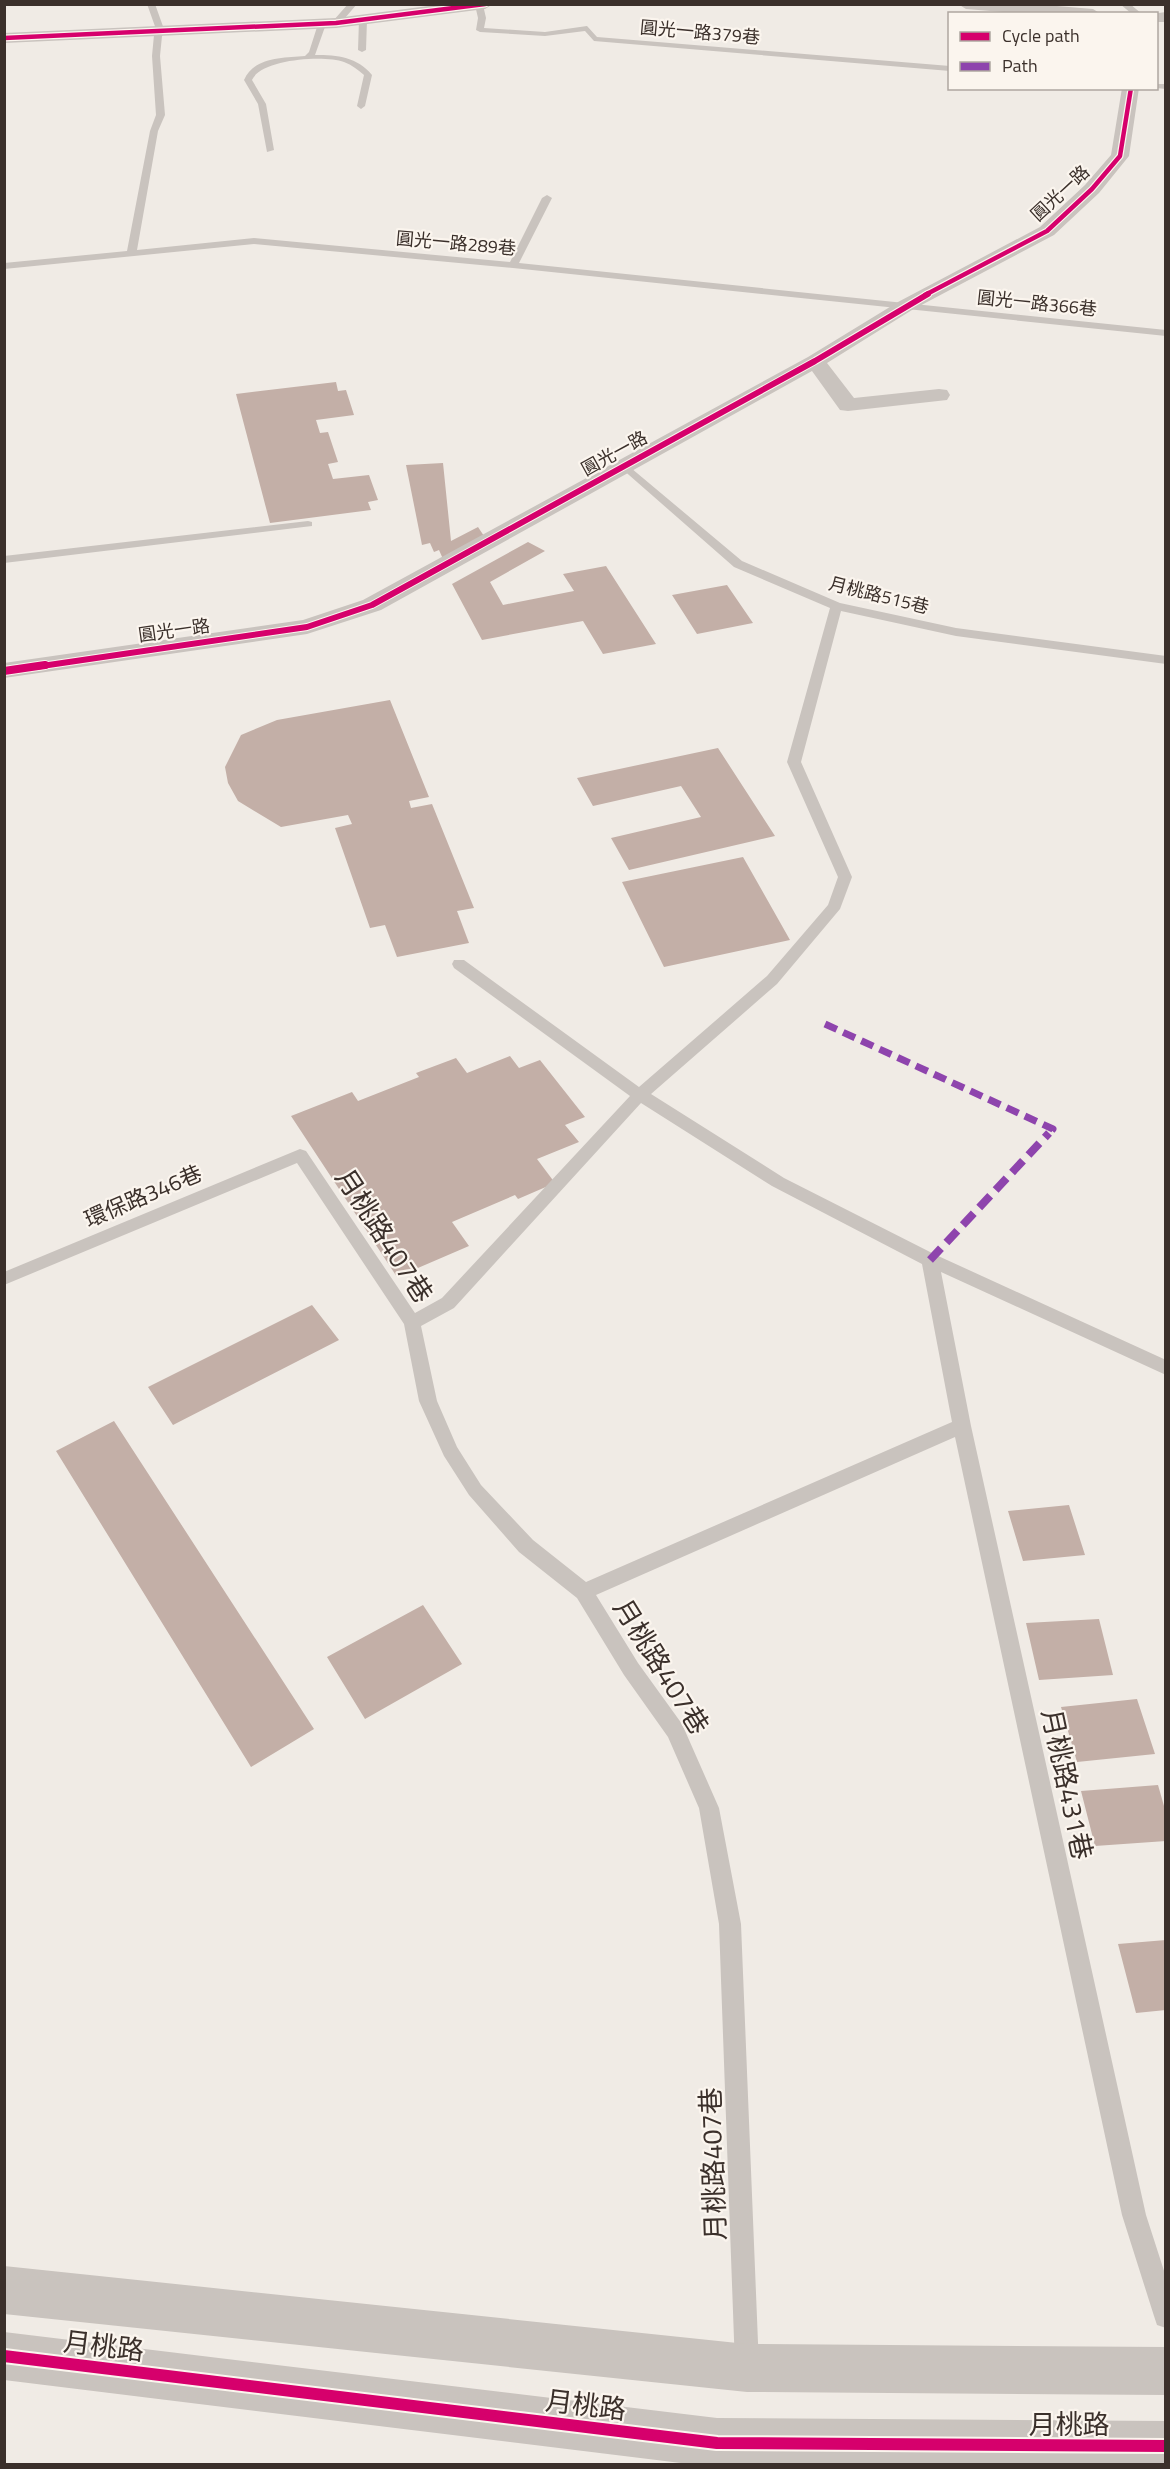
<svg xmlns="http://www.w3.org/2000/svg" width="1170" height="2469" font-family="'Titillium Web','Noto Sans TC',sans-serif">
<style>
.building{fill:#c3afa7}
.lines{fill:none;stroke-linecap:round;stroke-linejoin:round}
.service{fill:#c9c3be;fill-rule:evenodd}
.minor{fill:#c9c3be;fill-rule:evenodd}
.tertiary{fill:#c9c3be;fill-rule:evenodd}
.quiet-far1{stroke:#8e44ad;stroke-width:7;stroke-dasharray:13 7;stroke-linecap:butt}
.quiet{stroke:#8e44ad;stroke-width:8;stroke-dasharray:16 8;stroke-linecap:butt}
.cycleway-far3-casing{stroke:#fbf5ee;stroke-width:7}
.cycleway-far2-casing{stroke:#fbf5ee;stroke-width:8}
.cycleway-far1-casing{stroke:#fbf5ee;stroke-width:10}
.cycleway-casing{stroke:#fbf5ee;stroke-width:16}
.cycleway-far3{stroke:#d6006c;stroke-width:4.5}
.cycleway-far2{stroke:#d6006c;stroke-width:6}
.cycleway-far1{stroke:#d6006c;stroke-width:8}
.cycleway{stroke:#d6006c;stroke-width:12}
.labels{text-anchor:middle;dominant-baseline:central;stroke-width:4.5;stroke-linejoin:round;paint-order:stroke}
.far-street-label{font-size:18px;fill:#3b302b;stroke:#fbf5ee}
.street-label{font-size:22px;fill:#3b302b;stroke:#fbf5ee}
.near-street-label{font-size:27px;fill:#3b302b;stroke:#fbf5ee}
</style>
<rect width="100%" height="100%" fill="#f0ebe5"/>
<path class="building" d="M336,382l2,9 8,-1 8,25 -38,5 4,13 8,-1 10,30 -10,2 5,15 36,-4 9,25 -10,2 3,8 -101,13 -34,-129z
M443,463l8,78 27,-14 6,9 -41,23 -4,-9 -5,2 -4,-9 -8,2 -16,-80z
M528,542l17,9 -55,31 13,23 71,-14 -11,-17 43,-8 50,78 -53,10 -20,-33 -101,19 -30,-56z
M727,585l26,38 -56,11 -25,-39z
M390,700l39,97 -20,4 2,7 21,-4 42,104 -17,3 12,32 -72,14 -12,-32 -15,3 -35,-100 17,-4 -4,-9 -67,12 -43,-26 -10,-18 -3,-16 16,-32 36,-15z
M718,748l57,88 -146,34 -18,-32 90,-21 -20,-31 -88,20 -16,-28z
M743,857l47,83 -126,27 -42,-85z
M510,1056l9,12 21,-8 45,57 -20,8 14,17 -42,17 18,24 -37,16 -3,-4 -63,27 17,24 -72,31 -106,-161 61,-24 6,9 61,-24 -3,-4 40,-15 11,15z
M312,1305l27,35 -166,85 -25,-38z
M114,1421l200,308 -63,38 -195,-316z
M1069,1505l16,50 -62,6 -15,-50z
M423,1605l39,59 -97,55 -38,-62z
M1099,1619l14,56 -74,5 -13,-57z
M1137,1699l18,55 -78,8 -16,-55z
M1158,1785l8,28v28l-71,5 -14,-55z
M1166,1940v70l-30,3 -18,-69z"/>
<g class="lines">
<path class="service" d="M147,4h8l10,28 -3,4 -2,20 5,59 -7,16 -21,119 117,-12 256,24 32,-64 5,-3 5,3 -33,65 647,67v6l-653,-68 -259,-24 -250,25v-6l123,-12 23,-120 6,-16 -4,-59 2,-21 3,-3z
M348,4h9l-18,21h-6v-4z
M1120,4h10l12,10h-10z
M475,5h8l3,13 -2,10 61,4 42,-6 10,11 353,29v5l-356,-30 -9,-10 -40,5 -65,-4 -4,-2 2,-12z
M363,18l4,2 -1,30 -4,2 -4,-2 1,-30z
M322,22l4,2 -11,31c23,0 42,2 57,20l-7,31 -4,3 -4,-3 7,-31c-6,-5 -12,-10 -20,-13 -20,-7 -83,-3 -92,18l14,24 8,46 -7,2 -9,-48 -14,-24c10,-23 38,-22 61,-24l4,-4 9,-28z
M1156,84h10v5l-10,-1z
M625,463l117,98 98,42 116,25 210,28v8l-210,-28 -115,-25 -40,151 51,115 -12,32 -63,75 -126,110 133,84 152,77 230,105v15l-225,-103 30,154 175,789 20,62v51l-9,-3 -3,-9 -32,-101 -167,-778 -359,158 42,68 44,61 37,84 22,116 18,443 -3,9 -9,3 -9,-3 -3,-9 -16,-443 -20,-116 -31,-71 -44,-62 -47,-77 -58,-46 -50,-57 -25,-39 -25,-55 -15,-77 -107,-161 -293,122v-13l296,-123 6,2 109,162 27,-15 188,-202 -176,-128 -2,-4 2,-4h10l175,127 128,-111 61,-71 10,-28 -51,-115 43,-154 -96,-41 -113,-99 -2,-2zM641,1103l131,83 150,78 30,158 -366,160 -53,-42 -52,-55 -24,-38 -20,-46 -16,-75 33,-18z
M308,521l4,1v4l-308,37v-7z"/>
<path class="minor" d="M444,4h49l-8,5 -149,19 -332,15v-10l332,-15z
M958,4h75l60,5 8,5h-75l-60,-5z
M1166,12v10h-10v-8h-5z
M1122,88h17l-10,68 -30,37 -45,42 -142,75 -85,53 27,35 85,-9 8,1 3,5 -3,5 -99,11 -8,-1 -28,-39 -431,239 -74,24 -303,44v-15l299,-43 60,-20 445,-243 90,-55 142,-75 45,-42 26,-30z"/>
<path class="tertiary" d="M4,2266l743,78 419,3v48l-419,-3 -743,-78z
M4,2332l713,86 449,3v43h-477l-685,-84z"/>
<path class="quiet-far1" d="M825,1024l228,105 -5,6"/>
<path class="quiet" d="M930,1260l119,-127"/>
<g class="cycleway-far3-casing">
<path id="cycleway-far3" d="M4,38l332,-15 149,-19
M925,295l122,-64 45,-42 28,-33 11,-68"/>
</g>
<g class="cycleway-far2-casing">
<path id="cycleway-far2" d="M35,667l272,-40 65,-22 443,-244 113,-67"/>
</g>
<g class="cycleway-far1-casing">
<path id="cycleway-far1" d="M4,671l41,-6"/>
</g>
<g class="cycleway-casing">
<path id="cycleway" d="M4,2356l713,87 449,3"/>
</g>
<use href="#cycleway-far3" class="cycleway-far3"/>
<use href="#cycleway-far2" class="cycleway-far2"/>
<use href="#cycleway-far1" class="cycleway-far1"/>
<use href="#cycleway" class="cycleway"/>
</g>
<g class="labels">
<g class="far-street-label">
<text transform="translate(700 32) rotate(5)">圓光一路379巷</text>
<text transform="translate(1060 193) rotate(-43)">圓光一路</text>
<text transform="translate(456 243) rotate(5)">圓光一路289巷</text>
<text transform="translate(1037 303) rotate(6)">圓光一路366巷</text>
<text transform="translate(614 453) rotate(-29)">圓光一路</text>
<text transform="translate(879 595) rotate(14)">月桃路515巷</text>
<text transform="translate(174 630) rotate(-8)">圓光一路</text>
</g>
<g class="street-label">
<text transform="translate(143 1196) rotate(-23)">環保路346巷</text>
</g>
<g class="near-street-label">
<text transform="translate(385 1235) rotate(57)">月桃路407巷</text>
<text transform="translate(662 1666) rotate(58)">月桃路407巷</text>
<text transform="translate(1068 1784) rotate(78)">月桃路431巷</text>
<text transform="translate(712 2164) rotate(-92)">月桃路407巷</text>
<text transform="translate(104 2345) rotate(7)">月桃路</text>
<text transform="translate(586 2404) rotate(7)">月桃路</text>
<text x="1069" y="2423">月桃路</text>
</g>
</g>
<rect width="1170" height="2469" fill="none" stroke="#3b302b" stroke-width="12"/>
<rect x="948" y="12" width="210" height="78" fill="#fbf5ee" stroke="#aea6a0" stroke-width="1.5"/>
<rect x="960" y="32" width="30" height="9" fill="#d6006c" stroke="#aea6a0" stroke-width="1.5"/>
<text x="1002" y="42" font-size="18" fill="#3b302b">Cycle path</text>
<rect x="960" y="62" width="30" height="9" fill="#8e44ad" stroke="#aea6a0" stroke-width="1.5"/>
<text x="1002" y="72" font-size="18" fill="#3b302b">Path</text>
</svg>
